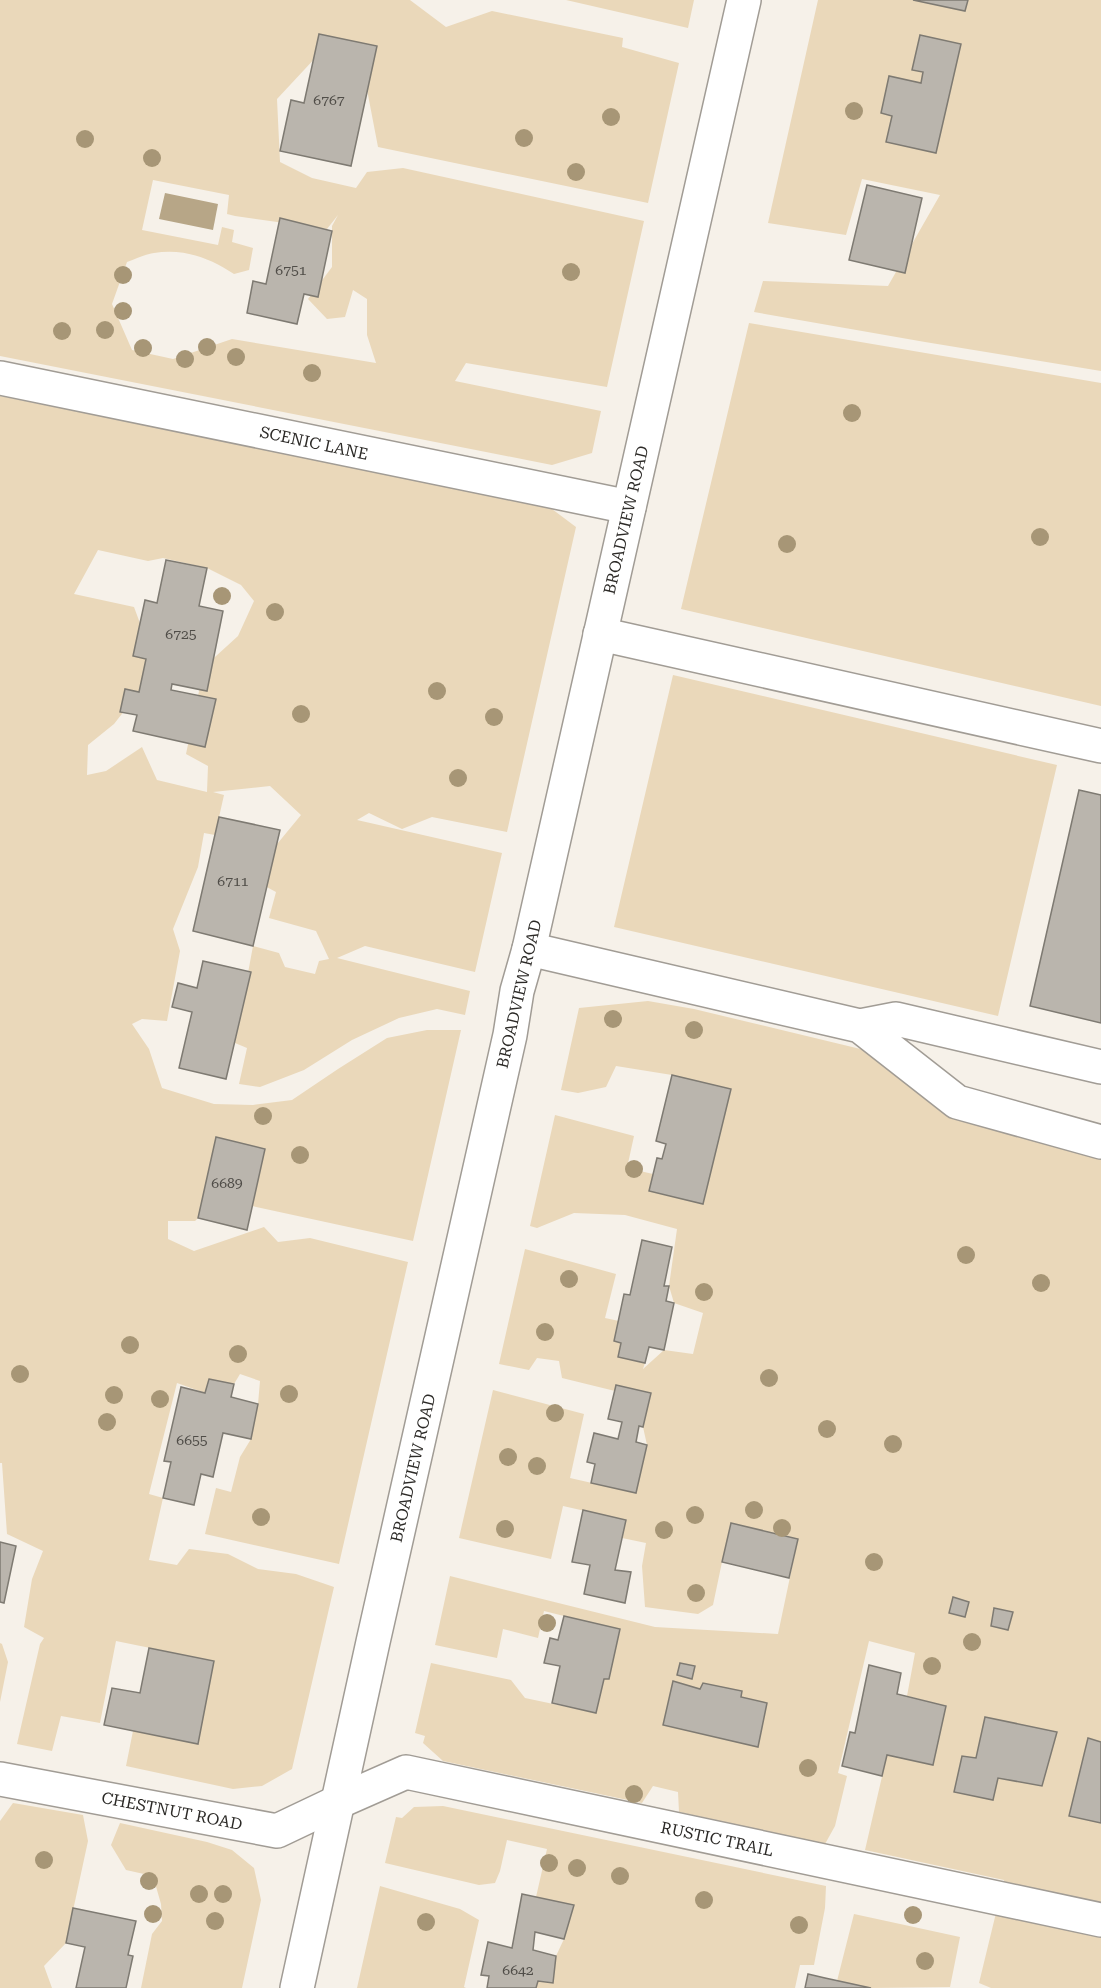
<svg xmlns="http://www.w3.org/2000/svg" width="1101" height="1988" font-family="'Roboto Serif',serif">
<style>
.green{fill:#ead8ba;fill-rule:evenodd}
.water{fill:#b7a687}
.building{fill:#bab5ad;stroke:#7e7a72;stroke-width:1.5}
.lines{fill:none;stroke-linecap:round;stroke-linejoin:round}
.minor-casing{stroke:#a19c95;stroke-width:36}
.major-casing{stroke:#a19c95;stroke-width:36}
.minor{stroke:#fff;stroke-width:33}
.major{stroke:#fff;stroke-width:33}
.tree{fill:#a79676}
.labels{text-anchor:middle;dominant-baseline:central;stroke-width:6;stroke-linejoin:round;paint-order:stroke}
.number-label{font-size:14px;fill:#504d48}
.street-label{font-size:16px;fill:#2c2a27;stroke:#fff}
</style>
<rect width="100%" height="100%" fill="#f6f1e9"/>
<path class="green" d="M0,0h410l36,27 46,-16 131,27 -1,9 57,16 -31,140 -270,-56 -14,-73 -33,-33 -54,58 3,63 32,16 44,10 11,-16 36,-4 241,53 -37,166 -141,-24 -11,18 146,30 -9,42 -40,12 -552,-109zM153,180l76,15 -2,19 8,2 92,13 11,-14 -6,11v41l-24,32 19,20 18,-2 8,-27 14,9v36l9,28 -144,-24 -59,20 -41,-9 -20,-46 15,-42c9,-3 18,-8 27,-9 29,-5 56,5 80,21l15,-4 4,-22 -21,-6 2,-12 -12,-3 -4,18 -76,-15z
M566,0h128l-6,28z
M818,0h283v371l-176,-29 -171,-30 9,-31 125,5 52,-91 -78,-16 -16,56 -78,-12z
M749,323l352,60v323l-420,-97z
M0,396l548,110 28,21 -69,305 -75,-15 -30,12 -33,-16 -12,7 145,33 -27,119 -110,-26 -28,12 133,33 -5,24 -28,-6 -38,9 -47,22 -48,30 -44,17 -21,-3 8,-36 -12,-5 18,-97 26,7 6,14 30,7 4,-13 10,-2 -13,-28 -47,-13 7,-26 -13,-7 5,-30 33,-40 -31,-29 -57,6 11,3 -9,40 -11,-2 -6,34 -25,62 7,22 -13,70 -25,-2 -10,5 17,25 13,39 52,16 39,1 39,-5 46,-31 49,-31 40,-8h34l-48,211 -161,-35 13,-57 -40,-10 -6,60 -24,22h-27v18l26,12 70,-24 14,15 32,-4 98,24 -69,302 -134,-30 11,-46 15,4 9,-35 11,-18 7,-35 2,-23 -20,-7 -6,10 -25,-5 -4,14 -28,-10 -28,111 14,4 -14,62 28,5 12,-16 39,5 30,15 38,5 38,13 -42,182 -30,17 -29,3 -107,-23 7,-35 65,12 16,-82 -98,-20 -16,82 -39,-7 -9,35 -35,-7 23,-100 4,-6 -20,-11 8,-48 11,-28 -36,-17 -5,-71h-2zM98,550l50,11 15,-3 44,10 34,17 13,16 -16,35 -34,31 -18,87 22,12 -1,26 -50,-12 -15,-33 -36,24 -19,4 1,-30 26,-21 43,-55 -23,-62 -60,-13z
M673,675l384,90 -59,251 -384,-89z
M648,1001l46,8 183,44 224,100v835h-110l-12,-5 25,-103 -139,-30 22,-95 46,9 13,-58 -39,-10 8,-43 -46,-12 -31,132 9,3 -12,50 -10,18 -146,-32 -1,-20 -25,-6 -11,17 -199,-42 -20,-18 2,-7 -10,-3 16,-70 80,17 14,18 71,15 8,-34h5l11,-49 -76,-19 -6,27 -35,-9 -6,29 -62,-13 15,-69 205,51 123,7 20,-95 -76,23 -9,43 -15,9 -53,-7 -3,-41 4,-23 -24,-5 3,-18 -62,-14 -12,53 -92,-21 34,-148 91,24 -14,64 66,15 11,-48 -4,-18 8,-33 -36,-3 -53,-13 -3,-17 -22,-3 -8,12 -30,-6 26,-115 91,25 -11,44 14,3 -5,20 7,2 -3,13 27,7 -2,6 21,-19 29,4 10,-41 -29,-10 -5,-17 8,-57 -52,-14 -51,-2 -37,15 -7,-2 25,-111 79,21 -7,32 26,6 -4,17 44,10 5,-36 17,-10 15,-66 -58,-14 -56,-9 -10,21 -28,6 -17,-3 18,-82z
M0,1643l2,1 6,18 -8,40z
M13,1803l70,12 5,26 -22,102 -22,23 8,22h-52v-167z
M443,1806l383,80 -1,22 -11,57h-14l-5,23h-259l2,-7 15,2 3,-27 8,-17 10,-34 -38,-8 11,-48 -40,-9 -7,31 -5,12 -16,2 -94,-22 11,-46 6,1 12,-11z
M120,1823l87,19 25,8 22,18 7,32 -19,88h-101l11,-54 10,-13 -1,-17 -8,-28 -27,-6 -15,-25z
M380,1886l80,23 19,11 -15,67 2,1h-109z
M854,1914l106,23 -10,50 -79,1 -34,-7z"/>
<path class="water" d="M165,193l53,11 -5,26 -54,-11z"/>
<path class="building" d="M913,0h55l-3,11z
M319,34l58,12 -26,120 -71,-15 11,-51 13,3z
M920,35l41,9 -25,109 -50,-11 6,-26 -11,-3 8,-37 32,7 2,-11 -11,-2z
M867,185l55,13 -17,75 -56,-13z
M280,218l52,13 -14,66 -14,-3 -7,30 -50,-11 6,-32 13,3z
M166,560l41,8 -8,38 24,5 -16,80 -35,-7 -1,6 45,9 -11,48 -72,-16 4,-16 -17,-3 5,-23 14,3 7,-33 -13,-3 12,-56 12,3z
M1079,790l22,5v228l-71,-17z
M219,817l61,13 -27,116 -60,-15z
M203,961l48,11 -25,107 -47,-11 13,-56 -20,-5 6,-24 19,5z
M672,1075l59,14 -28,115 -54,-13 8,-33 5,1 4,-15 -10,-3z
M216,1137l49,12 -18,81 -49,-12z
M642,1240l30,7 -8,39h5l-3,15 8,2 -10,47 -15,-3 -4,16 -27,-6 3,-14 -7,-2 10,-47 6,1z
M209,1379l25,5 -3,13 27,7 -7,35 -28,-6 -10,44 -12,-3 -7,31 -31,-7 8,-36 -7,-1 17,-74 24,6z
M616,1385l35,8 -8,34 -4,-1 -3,16 11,3 -11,48 -45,-10 4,-19 -8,-2 7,-29 24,6 4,-17 -14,-3z
M583,1510l43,10 -11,50 16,2 -6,31 -41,-9 6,-29 -18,-3z
M731,1523l67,16 -9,39 -67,-16z
M0,1542l16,4 -12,57 -4,-1z
M953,1597l16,5 -4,15 -16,-4z
M994,1608l19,4 -5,18 -17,-4z
M564,1616l56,13 -11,50h-5l-8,34 -44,-10 8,-37 -16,-3 6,-25 8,2z
M149,1648l65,13 -16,83 -94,-19 8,-37 28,5z
M680,1663l15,3 -3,13 -15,-4z
M869,1665l32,8 -4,21 49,12 -13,59 -46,-10 -5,21 -40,-10 8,-34 5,1z
M673,1681l27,8 3,-6 39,8 -1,6 26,6 -9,44 -95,-22z
M985,1717l72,15 -15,54 -44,-8 -5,22 -39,-8 8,-36 14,2z
M1088,1738l13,4v81l-32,-7z
M522,1894l52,11 -10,34 -29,-7 -2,18 23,6 -3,27 -15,-2 -2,7h-49l2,-12 -8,-1 7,-33 24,6z
M73,1908l63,13 -8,34 5,1 -7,32h-50l9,-41 -19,-4z
M808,1974l17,4 46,10h-66z"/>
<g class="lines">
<g class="minor-casing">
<path id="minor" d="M0,378l629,129
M600,634l501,112
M529,949l331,77 36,-7 205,48
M860,1026l97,76 144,40
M0,1779l277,52 61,-29 68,-30 695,148"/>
</g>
<g class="major-casing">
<path id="major" d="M297,1988l76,-346 137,-607 7,-44 12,-42 215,-949"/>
</g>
<use href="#minor" class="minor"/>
<use href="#major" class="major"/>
</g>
<g class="tree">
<circle cx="854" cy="111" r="9"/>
<circle cx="611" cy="117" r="9"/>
<circle cx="524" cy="138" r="9"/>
<circle cx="85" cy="139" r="9"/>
<circle cx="152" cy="158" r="9"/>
<circle cx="576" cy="172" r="9"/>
<circle cx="571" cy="272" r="9"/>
<circle cx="123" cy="275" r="9"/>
<circle cx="123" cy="311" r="9"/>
<circle cx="105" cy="330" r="9"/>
<circle cx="62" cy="331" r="9"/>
<circle cx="207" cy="347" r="9"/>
<circle cx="143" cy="348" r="9"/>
<circle cx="236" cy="357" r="9"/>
<circle cx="185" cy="359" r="9"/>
<circle cx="312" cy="373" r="9"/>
<circle cx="852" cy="413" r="9"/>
<circle cx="1040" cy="537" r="9"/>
<circle cx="787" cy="544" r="9"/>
<circle cx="222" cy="596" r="9"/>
<circle cx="275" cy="612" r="9"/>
<circle cx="437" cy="691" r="9"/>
<circle cx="301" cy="714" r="9"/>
<circle cx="494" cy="717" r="9"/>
<circle cx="458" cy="778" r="9"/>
<circle cx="613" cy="1019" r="9"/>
<circle cx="694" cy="1030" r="9"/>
<circle cx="263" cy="1116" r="9"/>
<circle cx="300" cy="1155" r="9"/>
<circle cx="634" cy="1169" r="9"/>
<circle cx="966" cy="1255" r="9"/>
<circle cx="569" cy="1279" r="9"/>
<circle cx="1041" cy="1283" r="9"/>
<circle cx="704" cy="1292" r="9"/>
<circle cx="545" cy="1332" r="9"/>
<circle cx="130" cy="1345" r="9"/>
<circle cx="238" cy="1354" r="9"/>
<circle cx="20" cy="1374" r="9"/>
<circle cx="769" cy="1378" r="9"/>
<circle cx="289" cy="1394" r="9"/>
<circle cx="114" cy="1395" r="9"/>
<circle cx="160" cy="1399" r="9"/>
<circle cx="555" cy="1413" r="9"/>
<circle cx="107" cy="1422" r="9"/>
<circle cx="827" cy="1429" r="9"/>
<circle cx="893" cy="1444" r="9"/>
<circle cx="508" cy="1457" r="9"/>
<circle cx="537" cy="1466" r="9"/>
<circle cx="754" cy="1510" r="9"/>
<circle cx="695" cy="1515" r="9"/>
<circle cx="261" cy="1517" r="9"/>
<circle cx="782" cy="1528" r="9"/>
<circle cx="505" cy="1529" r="9"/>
<circle cx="664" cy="1530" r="9"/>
<circle cx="874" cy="1562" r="9"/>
<circle cx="696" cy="1593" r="9"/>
<circle cx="547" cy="1623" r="9"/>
<circle cx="972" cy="1642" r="9"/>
<circle cx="932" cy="1666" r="9"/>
<circle cx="808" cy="1768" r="9"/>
<circle cx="634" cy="1794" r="9"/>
<circle cx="44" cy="1860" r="9"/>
<circle cx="549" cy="1863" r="9"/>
<circle cx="577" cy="1868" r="9"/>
<circle cx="620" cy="1876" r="9"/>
<circle cx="149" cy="1881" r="9"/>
<circle cx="199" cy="1894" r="9"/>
<circle cx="223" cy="1894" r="9"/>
<circle cx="704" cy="1900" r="9"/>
<circle cx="153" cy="1914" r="9"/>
<circle cx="913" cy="1915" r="9"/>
<circle cx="215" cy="1921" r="9"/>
<circle cx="426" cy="1922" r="9"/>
<circle cx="799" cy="1925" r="9"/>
<circle cx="925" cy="1961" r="9"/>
</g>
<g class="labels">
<g class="number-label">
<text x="329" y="100">6767</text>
<text x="291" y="270">6751</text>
<text x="181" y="634">6725</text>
<text x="233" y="881">6711</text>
<text x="227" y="1183">6689</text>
<text x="192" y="1440">6655</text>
<text x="518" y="1970">6642</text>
</g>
<g class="street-label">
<text transform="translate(314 443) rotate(12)">SCENIC LANE</text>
<text transform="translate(626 520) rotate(-77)">BROADVIEW ROAD</text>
<text transform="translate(519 994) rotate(-77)">BROADVIEW ROAD</text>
<text transform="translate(413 1468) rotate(-77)">BROADVIEW ROAD</text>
<text transform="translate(172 1811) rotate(11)">CHESTNUT ROAD</text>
<text transform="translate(717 1839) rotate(12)">RUSTIC TRAIL</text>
</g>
</g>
</svg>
